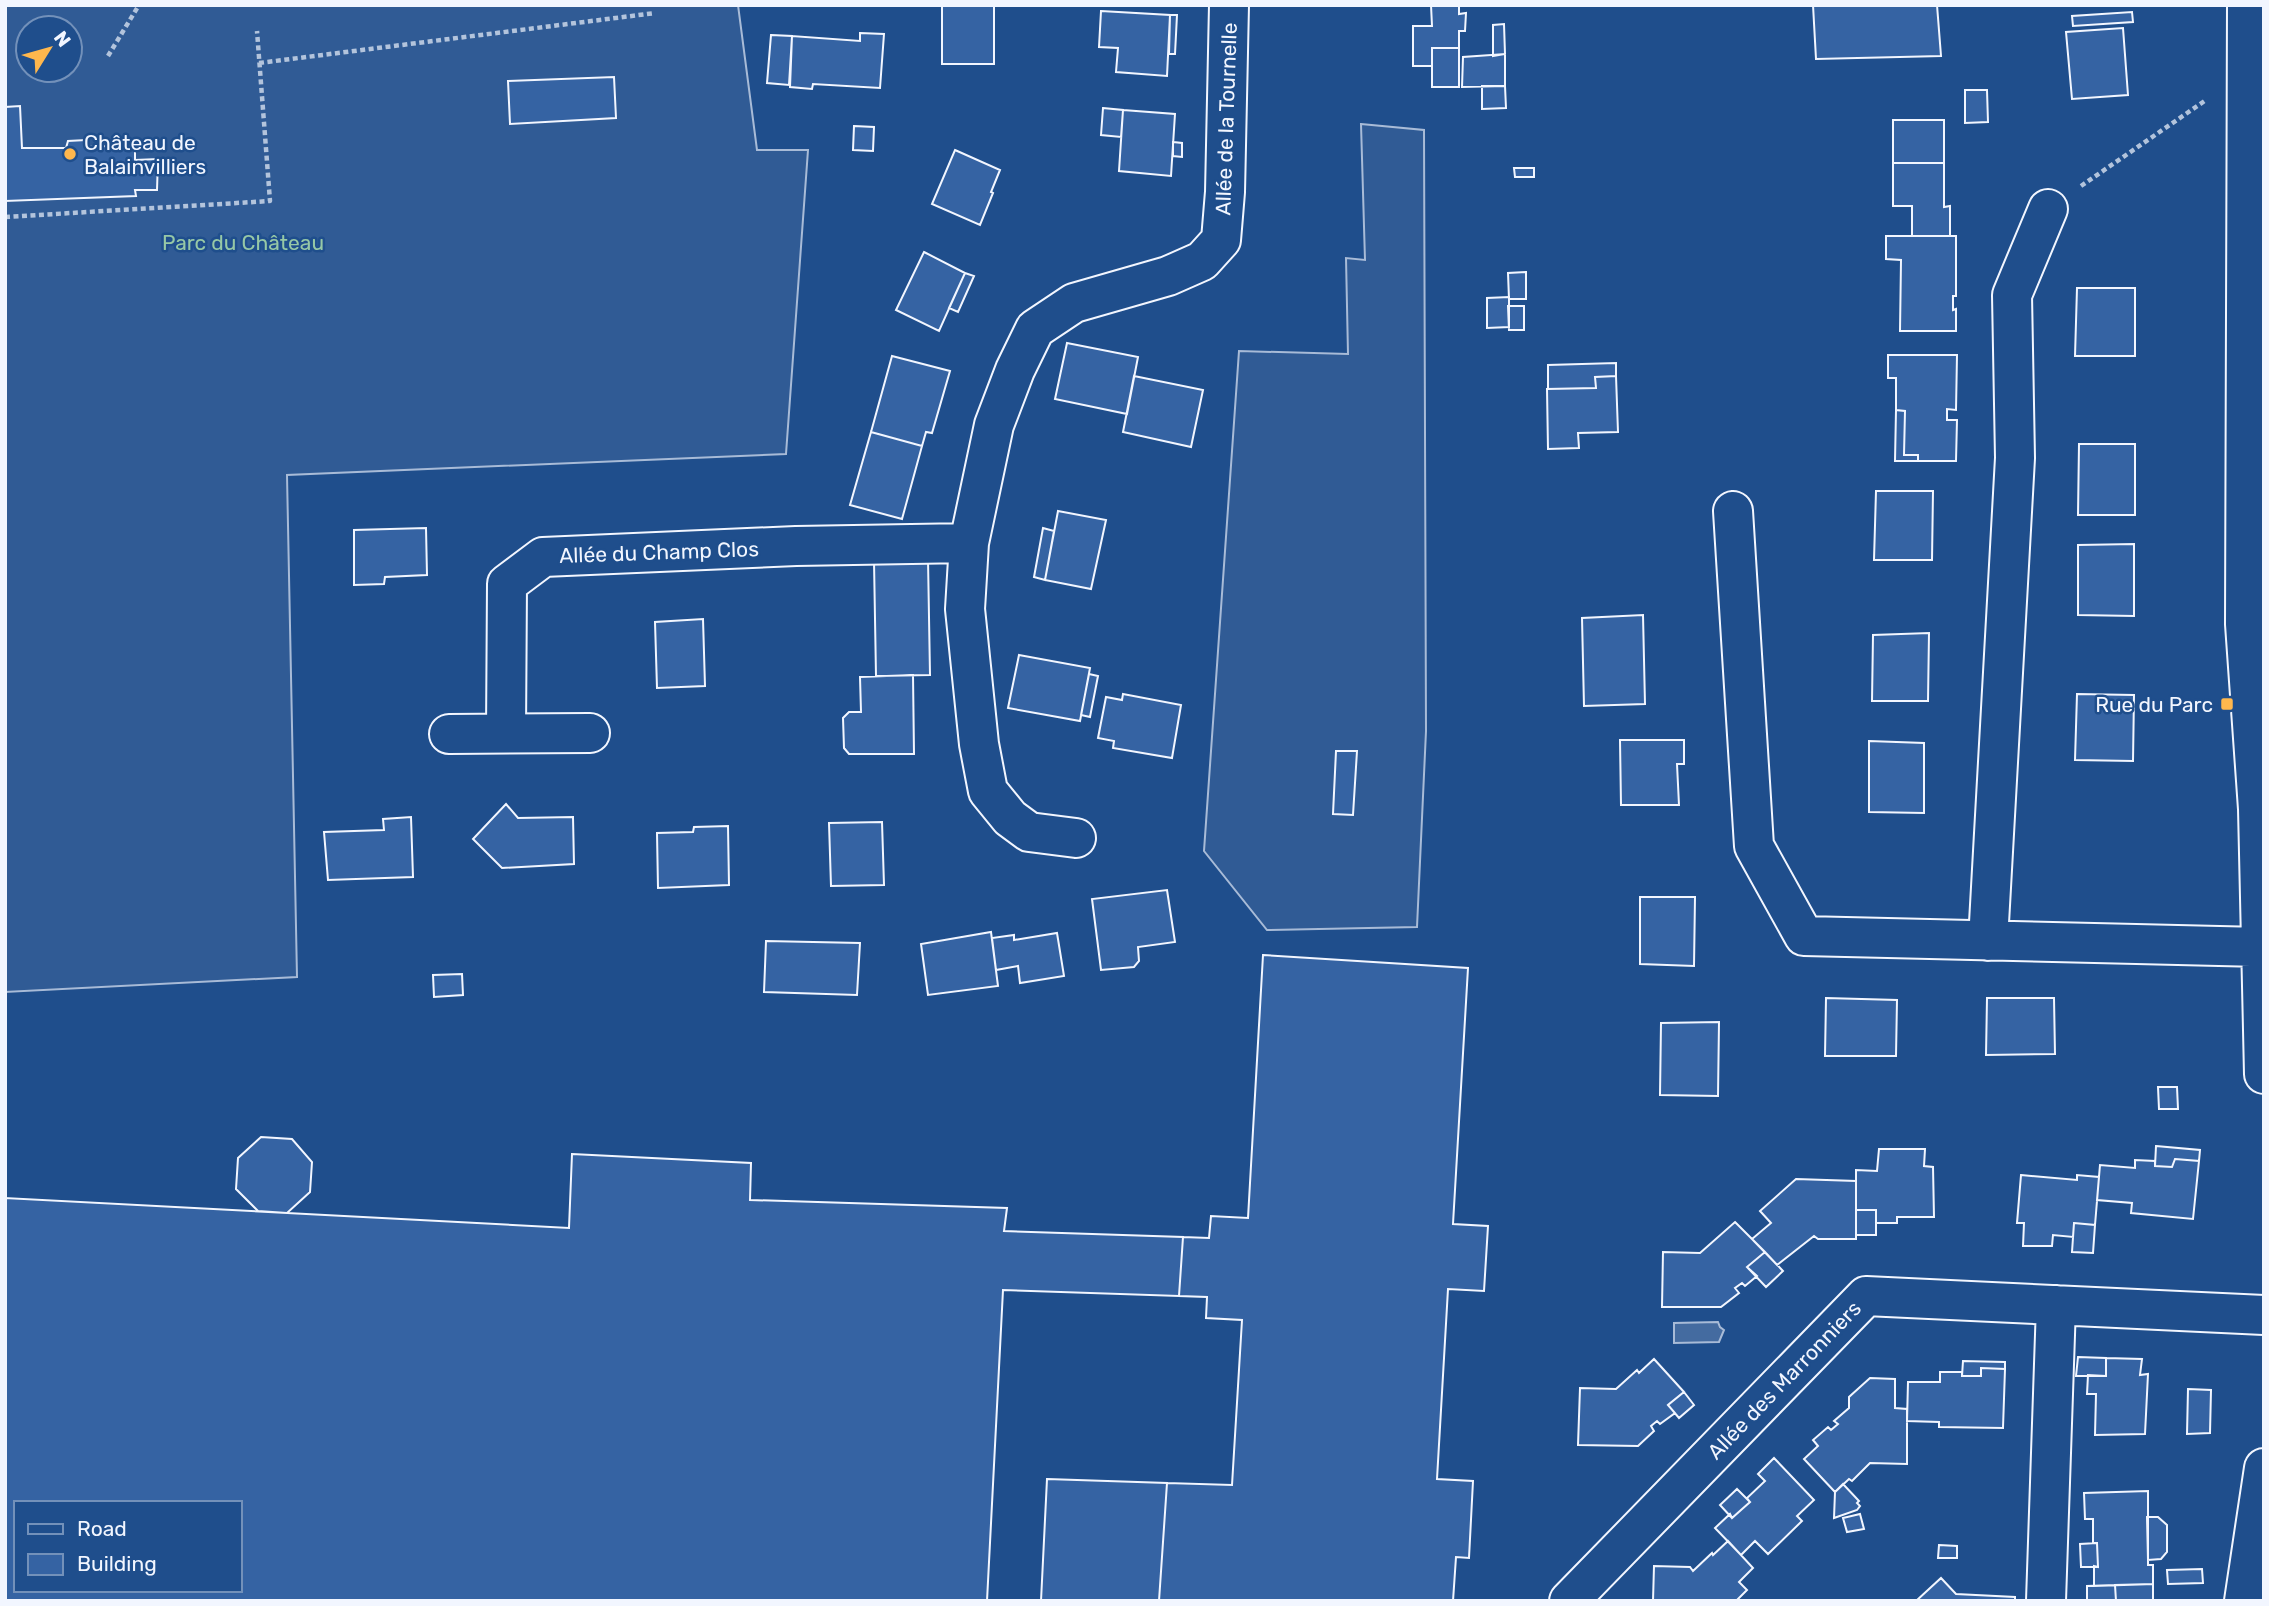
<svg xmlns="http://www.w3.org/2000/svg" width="2269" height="1606" font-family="Rubik,sans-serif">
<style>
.built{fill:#305b95;stroke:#a8bbd7;stroke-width:2;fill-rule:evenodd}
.water{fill:#446ba0;stroke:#a8bbd7;stroke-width:2}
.building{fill:#3563a3;stroke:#f2f6ff;stroke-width:2;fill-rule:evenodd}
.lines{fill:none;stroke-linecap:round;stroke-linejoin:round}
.minor-casing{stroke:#f2f6ff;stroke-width:42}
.path{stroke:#b3c4dc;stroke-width:4.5;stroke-dasharray:5 3.5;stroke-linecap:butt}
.minor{stroke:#1f4e8c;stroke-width:38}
.poi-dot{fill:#ffb74d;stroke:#1f4e8c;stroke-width:2.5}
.labels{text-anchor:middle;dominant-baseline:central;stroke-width:5;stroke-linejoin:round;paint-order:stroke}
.street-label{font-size:21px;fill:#f2f6ff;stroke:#1f4e8c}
.poi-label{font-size:21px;fill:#f2f6ff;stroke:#1f4e8c;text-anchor:start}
.park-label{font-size:21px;fill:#97c8a6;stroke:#1f4e8c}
</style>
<rect width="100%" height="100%" fill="#1f4e8c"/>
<path class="built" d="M5,5h733l19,145h51l-22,304 -499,21 10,502 -292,15zM28,28h42v42h-42z
M1361,124l63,6 2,601 -9,196 -150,3 -63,-79 35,-500 109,3 -2,-96 19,2z"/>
<path class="water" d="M1718,1322l2,5 4,3 -5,12 -45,1v-20z"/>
<path class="building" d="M942,5h52v59h-52z
M1431,5h28v9l7,-1 -1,18h-6v17h-27v18h-19v-40h19z
M1813,5h124l4,51 -125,3z
M1101,11l69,4 -3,61 -51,-4 2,-24 -19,-1z
M2132,12l1,10 -60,4 -1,-10z
M1170,15h7l-2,39h-6z
M1504,24l1,30 -12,2v-31z
M2123,28l5,67 -56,4 -6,-67z
M860,33l24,1 -4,54 -67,-4 -1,5 -22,-2 2,-51 68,5z
M771,35l21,1 -3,49 -22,-2z
M1432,48h27v39h-27z
M1505,54v32l-43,1 1,-30z
M614,77l2,41 -106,6 -2,-43z
M1482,86h23l1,22 -24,1z
M1965,90h22l1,32 -23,1z
M20,106l2,42h44l2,-7 18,-1v7l49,-2v15l23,-1 -1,31h-22l1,6 -131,5v-94z
M1103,108l20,2 -2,27 -20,-2z
M1123,110l52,4 -4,62 -52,-5z
M1893,120h51v43h-51z
M854,126l20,1 -1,24 -20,-1z
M1173,142l9,1v14l-9,-1z
M955,150l45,20 -9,22 2,1 -13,32 -48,-21z
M1893,163h51v44l6,-1v30h-38v-30h-19z
M1514,168h20v9h-19z
M1886,236h70v60h-3v14l3,-1v22h-56l1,-71 -15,-1z
M924,252l41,21 -26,58 -43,-21z
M1526,272v27h-17l-1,-26z
M965,273l9,3 -16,36 -9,-4z
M2077,288h58v68h-60z
M1509,297v30l-22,1v-30z
M1508,306h16v24h-15z
M1067,343l71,14 -11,57 -72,-15z
M1888,355h69l-1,55 -9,-1v11h10l-1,41h-38v-6h-14l1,-44 -9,-1v-32h-8z
M892,356l58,15 -18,62 -6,-1 -4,14 -51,-14z
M1616,363v13l-21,1 1,11 -48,1v-24z
M1134,376l69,14 -12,57 -68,-15z
M1616,376l2,56 -40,1 1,15 -31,1 -1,-60 49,-1 -1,-11z
M1896,410l9,1 -1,44h14v6h-23z
M871,432l51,14 -20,73 -52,-14z
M2079,444h56v71h-57z
M1876,491h57l-1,69h-58z
M1058,511l48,9 -15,69 -46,-9z
M426,528l1,47 -42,2 -1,7 -30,1v-55z
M1043,528l11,3 -9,49 -11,-3z
M2134,544v72l-56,-1v-70z
M928,559l2,116 -54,1 -2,-115z
M1643,615l2,89 -61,2 -2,-88z
M703,619l2,67 -48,2 -2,-66z
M1929,633l-1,68h-56l1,-66z
M1019,655l71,13 -10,53 -72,-13z
M1089,674l9,2 -8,41 -9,-2z
M913,675l1,79h-65l-5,-6 -1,-30 6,-6h12l-1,-35z
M1123,694l58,11 -9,53 -59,-10 1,-7 -16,-3 8,-41 16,3z
M2077,694l57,1 -1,66 -58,-1z
M1620,740h64v24h-7l2,41h-58z
M1869,741l55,2v70l-55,-1z
M1336,751h21l-4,64 -20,-1z
M506,804l12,14 55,-1 1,47 -72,4 -29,-29z
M411,817l2,60 -85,3 -4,-48 60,-2 -1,-11z
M882,822l2,63 -53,1 -2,-63z
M728,826l1,59 -71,3 -1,-55 36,-1 1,-5z
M1167,890l8,52 -37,5 1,14 -5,6 -33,3 -9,-71z
M1640,897h55l-1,69 -54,-2z
M991,932l7,54 -70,9 -7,-51z
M1057,933l7,43 -44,7 -2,-17 -22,4 -4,-32 22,-3v5z
M766,941l94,2 -3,52 -93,-3z
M1263,955l205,13 -15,256 35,2 -4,65 -36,-2 -11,190 36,2 -4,77 -13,-1 -3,44h-294l8,-118 65,2 10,-165 -36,-2 1,-21 -28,-1 4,-59 26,1 2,-22 37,2z
M462,974l1,21 -29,2 -1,-22z
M1826,998l71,2 -1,56h-71z
M1987,998h67l1,56 -69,1z
M1719,1022l-1,74 -58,-1 1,-72z
M2158,1087h19l1,22h-19z
M261,1137l31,2 20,23 -2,30 -23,21 -29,-2 -22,-22 2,-31z
M2156,1146l44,4 -1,11 -24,-2 -3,8 -17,-1z
M1879,1149h46l-1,17 9,1 1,50h-37v6h-21v-13h-20v-40l21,1z
M572,1154l179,9 -1,37 257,8 -3,23 179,6 -4,59 -176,-6 -16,311h-982v-403l564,30zM16,1503h224v87h-224z
M2175,1159l24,2 -6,58 -62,-6 1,-10 -35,-3 3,-35 35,3v-8l20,1v5l17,1z
M2021,1175l56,5v-5l22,2 -4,48 -21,-2 -1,14 -20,-2 -1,11h-29l1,-23h-7z
M1796,1179l60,2v58h-38l-4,-3 -37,29 -25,-26 19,-16 -11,-12z
M1856,1210h20v25h-20z
M1735,1222l30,30 -18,15 10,9 -12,10 -3,-3 -7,5 4,5 -18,14h-59l1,-55 37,1z
M2074,1223l21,2 -2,28 -21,-1z
M1765,1252l18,19 -17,16 -19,-20z
M2078,1357l28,1v18h-30z
M2106,1358l36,1 -2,16 8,-1 -3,60 -50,1 1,-41h-9l1,-19 18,1z
M1654,1359l30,33 -16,13 7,8 -15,11 -3,-3 -6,5 3,5 -16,15 -60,-1 2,-57 36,1 21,-19 2,3z
M1963,1361l42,1v7l-24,-1v8h-19z
M1981,1368l24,1 -2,59 -64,-1v-5l-32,-1 1,-39h32v-10h22v4h19z
M1870,1378l25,1v29l12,1v55l-37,-1 -18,18 -3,-2 -14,13 -31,-33 14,-13 -5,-6 15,-13 3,3 7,-6 -4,-3 15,-13v-11z
M2188,1389l23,1 -1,43 -23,1z
M1684,1392l10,13 -15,13 -11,-13z
M1774,1458l40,42 -17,16 5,5 -34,33 -13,-13 -14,14 -26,-27 15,-14 2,4 18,-16 -3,-4 18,-17 -7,-7z
M1047,1479l120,4 -8,118h-118z
M1843,1484l16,17 -2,2 3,3 -3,4 -23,8 1,-26z
M1737,1489l13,13 -18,16 -12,-13z
M2148,1491v74h5v19l-59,2v-20l4,1 -1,-24h-4v-24h-8l-1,-26z
M1860,1514l4,15 -17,3 -4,-14z
M2147,1517h11l9,8v27l-6,7 -13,1z
M1728,1541l25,27 -14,14 8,8 -11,11h-83l1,-35 36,1 3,4 19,-18 1,2z
M2097,1543l1,24h-17l-1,-23z
M1939,1545l18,1v12h-19z
M2202,1569l1,14 -35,1 -1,-14z
M1941,1578l15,16 59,3v4h-99z
M2153,1584v17h-37l-1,-16z
M2115,1585l1,16h-29v-15z"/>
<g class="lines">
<g class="minor-casing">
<path id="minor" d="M2247,5l-2,619 13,185 6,265
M1733,511l21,335 50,90 457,11
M506,732l1,-148 36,-27 253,-11 173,-3
M449,734l141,-1
M1076,838l-47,-6 -19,-14 -22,-27 -9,-47 -14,-135 4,-66 25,-118 21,-55 20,-41 39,-26 94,-27 34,-15 19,-21 4,-48 4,-187
M1988,941l27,-483 -3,-163 36,-86
M1569,1601l297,-305 398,19
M2046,1601l10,-296
M2244,1601l20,-133"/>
</g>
<path class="path" d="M108,56l31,-51
M259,63l396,-50
M2081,186l125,-86
M5,217l265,-16 -13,-170"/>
<use href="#minor" class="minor"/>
</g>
<g class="poi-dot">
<circle cx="70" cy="154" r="7"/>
<rect x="2220" y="697" width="14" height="14" rx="3.5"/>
</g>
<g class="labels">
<g class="street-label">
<text transform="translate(1226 119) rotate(-88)">Allée de la Tournelle</text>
<text transform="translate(659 552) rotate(-2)">Allée du Champ Clos</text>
<text transform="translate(1784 1380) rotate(-46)">Allée des Marronniers</text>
</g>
<g class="poi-label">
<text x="84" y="142">Château de<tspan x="84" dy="24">Balainvilliers</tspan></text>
<text x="2213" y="704" text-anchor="end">Rue du Parc</text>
</g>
<g class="park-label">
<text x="243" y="242">Parc du Château</text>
</g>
</g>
<rect width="2269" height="1606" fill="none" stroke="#f2f6ff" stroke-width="14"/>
<rect x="14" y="1501" width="228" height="91" fill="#1f4e8c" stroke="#7391ba" stroke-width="2"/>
<rect x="28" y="1524" width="35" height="10" fill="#1f4e8c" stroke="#7391ba" stroke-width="2"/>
<text x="77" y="1536" font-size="21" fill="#f2f6ff">Road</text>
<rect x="28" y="1554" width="35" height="21" fill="#3563a3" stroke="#7391ba" stroke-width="2"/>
<text x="77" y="1571" font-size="21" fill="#f2f6ff">Building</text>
<g transform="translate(49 49) rotate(53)"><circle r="33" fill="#1f4e8c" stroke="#7391ba" stroke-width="2"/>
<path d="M0-5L12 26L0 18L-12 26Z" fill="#ffb74d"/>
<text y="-10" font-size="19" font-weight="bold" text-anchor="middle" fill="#f2f6ff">N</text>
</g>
</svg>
